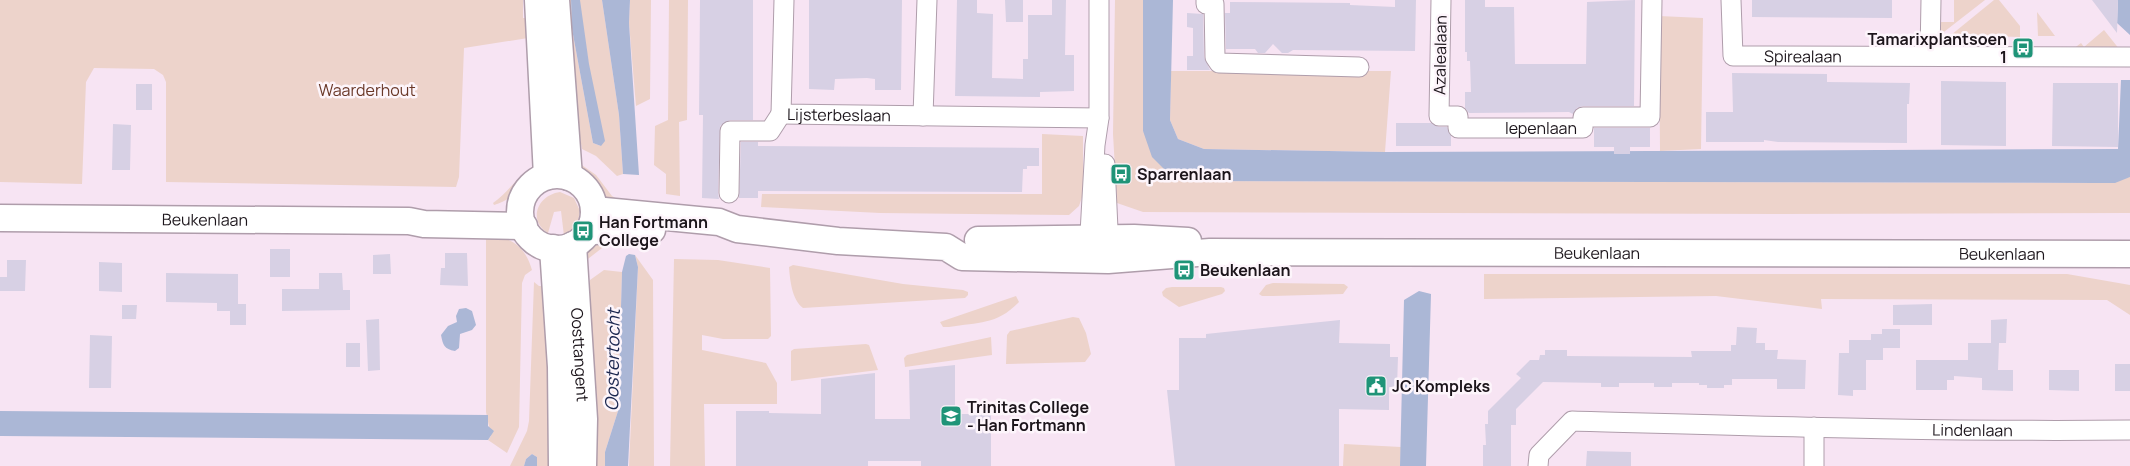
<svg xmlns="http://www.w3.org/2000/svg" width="2130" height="466" font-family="Manrope,sans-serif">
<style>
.green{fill:#edd3cb}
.water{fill:#abb7d6}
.building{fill:#d7d0e4}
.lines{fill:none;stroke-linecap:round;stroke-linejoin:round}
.street-casing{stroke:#af9dab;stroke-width:21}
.secondary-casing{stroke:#af9dab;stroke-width:29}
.street{stroke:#fff;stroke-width:19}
.secondary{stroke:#fff;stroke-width:26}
.labels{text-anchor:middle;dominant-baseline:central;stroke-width:5;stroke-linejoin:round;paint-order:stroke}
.poi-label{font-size:16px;font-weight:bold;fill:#1c151b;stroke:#fdf5fb;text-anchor:start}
.street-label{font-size:16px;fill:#1c151b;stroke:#fdf5fb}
.park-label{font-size:16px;fill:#6a3828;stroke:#fdf5fb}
.water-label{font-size:18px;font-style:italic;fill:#1b264f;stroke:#fdf5fb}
</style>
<rect width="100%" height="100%" fill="#f7e4f3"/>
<path class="green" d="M0,0h523v18h4l1,20 -64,10 -5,129 -3,10 -290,-5v-100l-3,-7 -9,-6 -60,-1 -8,14 -4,102 -82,-2z
M561,0h10l1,29 21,114 8,3 -21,-139v-7h22l17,115 4,59 -6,2 -21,-20 -14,-7 -2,-11 -5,1z
M630,0h21l-1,99 -14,7 -7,-83z
M669,0h19l-1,120 -8,2 1,74 -14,-2v-20l-12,-9 1,-39 13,-6z
M1115,0h28v131l28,45 22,5 903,2 34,-6v36l-352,1 -635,-2 -26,-9 -4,-69z
M1954,0h31l-45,35v-13h14z
M1994,0h5l21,26v11l-69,-2z
M2037,12l18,24h-17z
M1659,16l44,2 -2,131 -41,2z
M2104,30l16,20 -47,-1 8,-6 3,4z
M1171,71h220l-6,81 -181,-3 -26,-10 -8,-19z
M1042,134l41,2v58l-4,12 -10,9 -189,-2 -119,-6 1,-13h280z
M579,163l17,12 16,21 7,4 -15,1 -21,-27z
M534,167l1,7c-13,13 -23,26 -41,31l-1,-2c15,-10 24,-27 41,-36z
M560,192l14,6 6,13 -3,15 -13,10 -3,-25 -7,1 -6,21c-21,-13 -10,-38 12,-41z
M486,236c25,0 39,10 46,34l-7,5 -3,8 -3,144 -12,26 -19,-13 3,-4 -5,-24z
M611,241l-27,21c2,-16 13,-20 27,-21z
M635,255l18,25 1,186h-25l9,-199z
M674,259l44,1 52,8 1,68 -3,3h-45l-21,-4v15l64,13 11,20v21h-73l1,62h-35z
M793,265l110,19 60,6 5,2v3l-3,3 -162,10c-11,-8 -13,-28 -14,-41z
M604,270l18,2 -4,139 -13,41v14h-14l-5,-178 3,-1 1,-7z
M1484,274h583l63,11v30l-23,-15 -286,-1 1,10 -106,-13 -232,3z
M534,282l5,4h4l11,180h-17v-9l-5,-3 -6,5 -2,7h-14l17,-35 2,-10z
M1273,283l71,1 4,3 -5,7 -70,2h-11l-3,-2 7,-9z
M1172,287h49l3,1 1,3 -3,3 -43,13 -16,-11 -1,-4 4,-4z
M1016,296l3,6c-22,23 -40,20 -70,25h-6l-3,-5z
M1073,317l6,1 7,15 5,21 -6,8 -79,2 1,-29 3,-4z
M991,337l1,18 -87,12 -1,-9 3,-3z
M866,344l3,1 9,25 -87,11v-30l3,-2z
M1344,444l57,3 -1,19h-57z"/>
<path class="water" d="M571,0h9l9,64 16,77 -4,5 -8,-3 -21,-114z
M602,0h28l-1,23 10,152 -16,-1 -4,-59z
M1143,0h30l-3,120 8,19 26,10 181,3 733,-3 3,-69h9v97l-15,6h-19l-903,-2 -22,-5 -19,-19 -9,-26z
M2118,0h12v35l-13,-12z
M629,254l6,1 3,12 -10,199h-23v-14l13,-41 4,-139 4,-16z
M1419,291l12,3 -5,172h-26l4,-166z
M466,308l6,3 4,14 -4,5 -12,4 -1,14 -4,3c-11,-2 -12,-6 -14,-16l7,-9 9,-4 -1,-6 3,-7z
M0,411l488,4v11l6,5 -6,9 -488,-4z
M532,454l5,3v9h-13l2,-7z"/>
<path class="building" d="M700,0h53v120h-23l-10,6 -2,67 1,6 -17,-1 1,-83h-4z
M809,0h93l-1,90h-26v-11l-8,-1 -32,1 -1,11 -25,-1z
M957,0h20v13l16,1 -1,64 31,1v-20h5v-44h24v-15h14l-1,55h9v36l-34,1v5l-85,-1z
M1005,0h18v22h-17z
M1395,0h21l-1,51 -122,-1 -5,3h-6l-9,-9 -8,9h-7l-3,-4h-29l-1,-36h5v-11l120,1v2l45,2z
M1465,0h20v7h29l1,57h71l1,-62 48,-2 -1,106h-51l-6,2 -4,6 -4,-2 -100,1 -4,-5v-16h6l-1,-31h-3v-9h-2z
M1752,0h140v18l-140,-1z
M2092,0h26l-1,33z
M1187,13l16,1 1,43 6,13h-23v-14h6v-28l-6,-1z
M1732,73l95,1v8l83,1 -1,21h-2v39l-129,-1 -14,-2v2h-58v-30h27z
M1941,81l65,1v64l-65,-1z
M2053,83h65v64l-66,-1z
M136,84h16v26h-16z
M1396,123h35l8,4h8l4,9v10h-55z
M113,124l18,1 -1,45h-18z
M1594,128h56v19h-20v7h-16v-7h-20z
M741,142h17v4l281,2v18h-12v3h-4l-1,23 -264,-1v7h-19z
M270,249h20v28h-20z
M445,253h22l1,33 -28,-1 1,-17h4z
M390,254l1,20h-18v-19z
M7,260h19l-1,31h-25v-14h7z
M99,262l23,1v29l-23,-1z
M166,273l72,1v30h8v21h-16v-14h-13v-8l-51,-1z
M319,273h23l1,17h7v20l-68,1v-22h37z
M1932,304v21h-39v-20z
M122,305h15l-1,14h-14z
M379,319l1,51 -12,1 -2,-51z
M2007,319l-1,24h-15v-23z
M1340,320l-1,23 51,1v13h8l-1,30h-8v23l-50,-1v57h-164l-8,-76h12v-52h27v-4z
M1737,327l20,1 -1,15h9v7h13l-1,9 29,1 -1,29h-28v-10h-45v6h-8v3h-17v-3h-8v-2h-27v4h-18v-4h-35v4h-18v-4l-58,-1 -27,27v16h-5v41h-28v-21h3l-1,-21h3v-13l33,-33 -5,-4 14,-14h9l1,-5h5v-5h22v6l125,1 -1,-6h40v-6h5z
M1882,329h18v19h-17v12h-17v30h-13v6l-15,-1 1,-42h10v-13h22v-6h11z
M90,335l22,1 -1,52h-22z
M346,343h14v24h-14z
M1968,343h31l-1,27h15v21l-31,-1v-12l-28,-2v4h-7v10h-31v-30h52z
M2115,364h15v27h-15z
M955,365v49h36v52h-70v-5h-53v5h-132v-55h33v2l52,1v-35l54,-6v46h35l-1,-49z
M2049,370h30v21l-30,-1z
M1587,451l44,1v14h-45z"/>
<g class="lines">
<g class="street-casing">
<g id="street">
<path id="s1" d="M784,0l-3,114 318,4"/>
<path d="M1206,0v4h8l1,53 4,6 140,4"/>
<path id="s2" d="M1441,0l-2,116h19v12h125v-11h67l2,-117"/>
<path id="s3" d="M1731,0l2,56 397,1"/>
<path d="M1930,55l1,-55"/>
<path d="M923,116l4,-116"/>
<path d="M1105,164l4,87"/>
<path d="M729,193l1,-62h40l11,-17"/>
<path d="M1089,251l6,-106 4,-27v-118"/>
<path d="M1814,427v39"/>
<path id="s4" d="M1538,466l1,-11 33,-34c186,5 372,11 558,9"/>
</g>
</g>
<g class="secondary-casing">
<g id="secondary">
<path d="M538,0l9,176"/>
<path d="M556,0l13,177"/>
<circle cx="557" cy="212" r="37"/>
<path id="s5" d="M594,210l125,12 18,7 101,12 108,6 16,10 146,3 102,-8 920,2"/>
<path id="s6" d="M0,218l409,3 15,3 100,2"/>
<path d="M588,231l64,-1"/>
<path d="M978,240l156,-2 54,3"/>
<path id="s7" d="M573,245l11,174 -1,47"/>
<path d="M553,248l8,119 1,99"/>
</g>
</g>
<use href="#street" class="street"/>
<use href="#secondary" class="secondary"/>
</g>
<defs>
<g id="bus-square" transform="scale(1.125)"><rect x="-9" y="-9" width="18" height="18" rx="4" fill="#1f9478" stroke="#fdf5fb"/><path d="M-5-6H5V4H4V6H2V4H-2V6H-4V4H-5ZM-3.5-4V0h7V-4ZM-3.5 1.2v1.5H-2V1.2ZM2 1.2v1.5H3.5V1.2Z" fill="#fff"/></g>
<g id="civic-square" transform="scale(1.125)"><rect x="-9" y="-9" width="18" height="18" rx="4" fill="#1f9478" stroke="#fdf5fb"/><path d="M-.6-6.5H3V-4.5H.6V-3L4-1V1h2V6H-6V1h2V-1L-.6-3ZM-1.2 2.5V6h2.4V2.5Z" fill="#fff"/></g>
<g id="school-square" transform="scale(1.125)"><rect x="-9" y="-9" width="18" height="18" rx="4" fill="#1f9478" stroke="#fdf5fb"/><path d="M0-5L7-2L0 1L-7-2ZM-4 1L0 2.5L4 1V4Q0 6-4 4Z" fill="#fff"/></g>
</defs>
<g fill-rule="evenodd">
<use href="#bus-square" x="2023" y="48"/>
<use href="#bus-square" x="1121" y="174"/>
<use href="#bus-square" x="583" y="231"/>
<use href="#bus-square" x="1184" y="270"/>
<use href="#civic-square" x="1376" y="386"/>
<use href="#school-square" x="951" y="416"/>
</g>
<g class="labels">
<g class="poi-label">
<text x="2007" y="39" text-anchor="end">Tamarixplantsoen<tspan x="2007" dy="18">1</tspan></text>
<text x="1137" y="174">Sparrenlaan</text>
<text x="599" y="222">Han Fortmann<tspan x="599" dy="18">College</tspan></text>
<text x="1200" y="270">Beukenlaan</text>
<text x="1392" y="386">JC Kompleks</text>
<text x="967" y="407">Trinitas College<tspan x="967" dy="18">- Han Fortmann</tspan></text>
</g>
<g class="street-label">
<text transform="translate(1440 55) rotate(-89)">Azalealaan</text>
<text stroke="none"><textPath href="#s3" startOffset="126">Spirealaan</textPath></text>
<text stroke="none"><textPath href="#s1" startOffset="172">Lijsterbeslaan</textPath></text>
<text stroke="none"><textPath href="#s2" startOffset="230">Iepenlaan</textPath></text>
<text stroke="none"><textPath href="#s6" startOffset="205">Beukenlaan</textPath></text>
<text stroke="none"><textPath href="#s5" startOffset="1009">Beukenlaan</textPath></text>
<text stroke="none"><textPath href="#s5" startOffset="1414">Beukenlaan</textPath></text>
<text stroke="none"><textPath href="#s7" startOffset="110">Oosttangent</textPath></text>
<text stroke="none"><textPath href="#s4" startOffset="459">Lindenlaan</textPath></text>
</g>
<g class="park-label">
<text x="367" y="90">Waarderhout</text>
</g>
<g class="water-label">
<text transform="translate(612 360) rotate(-89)">Oostertocht</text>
</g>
</g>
</svg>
